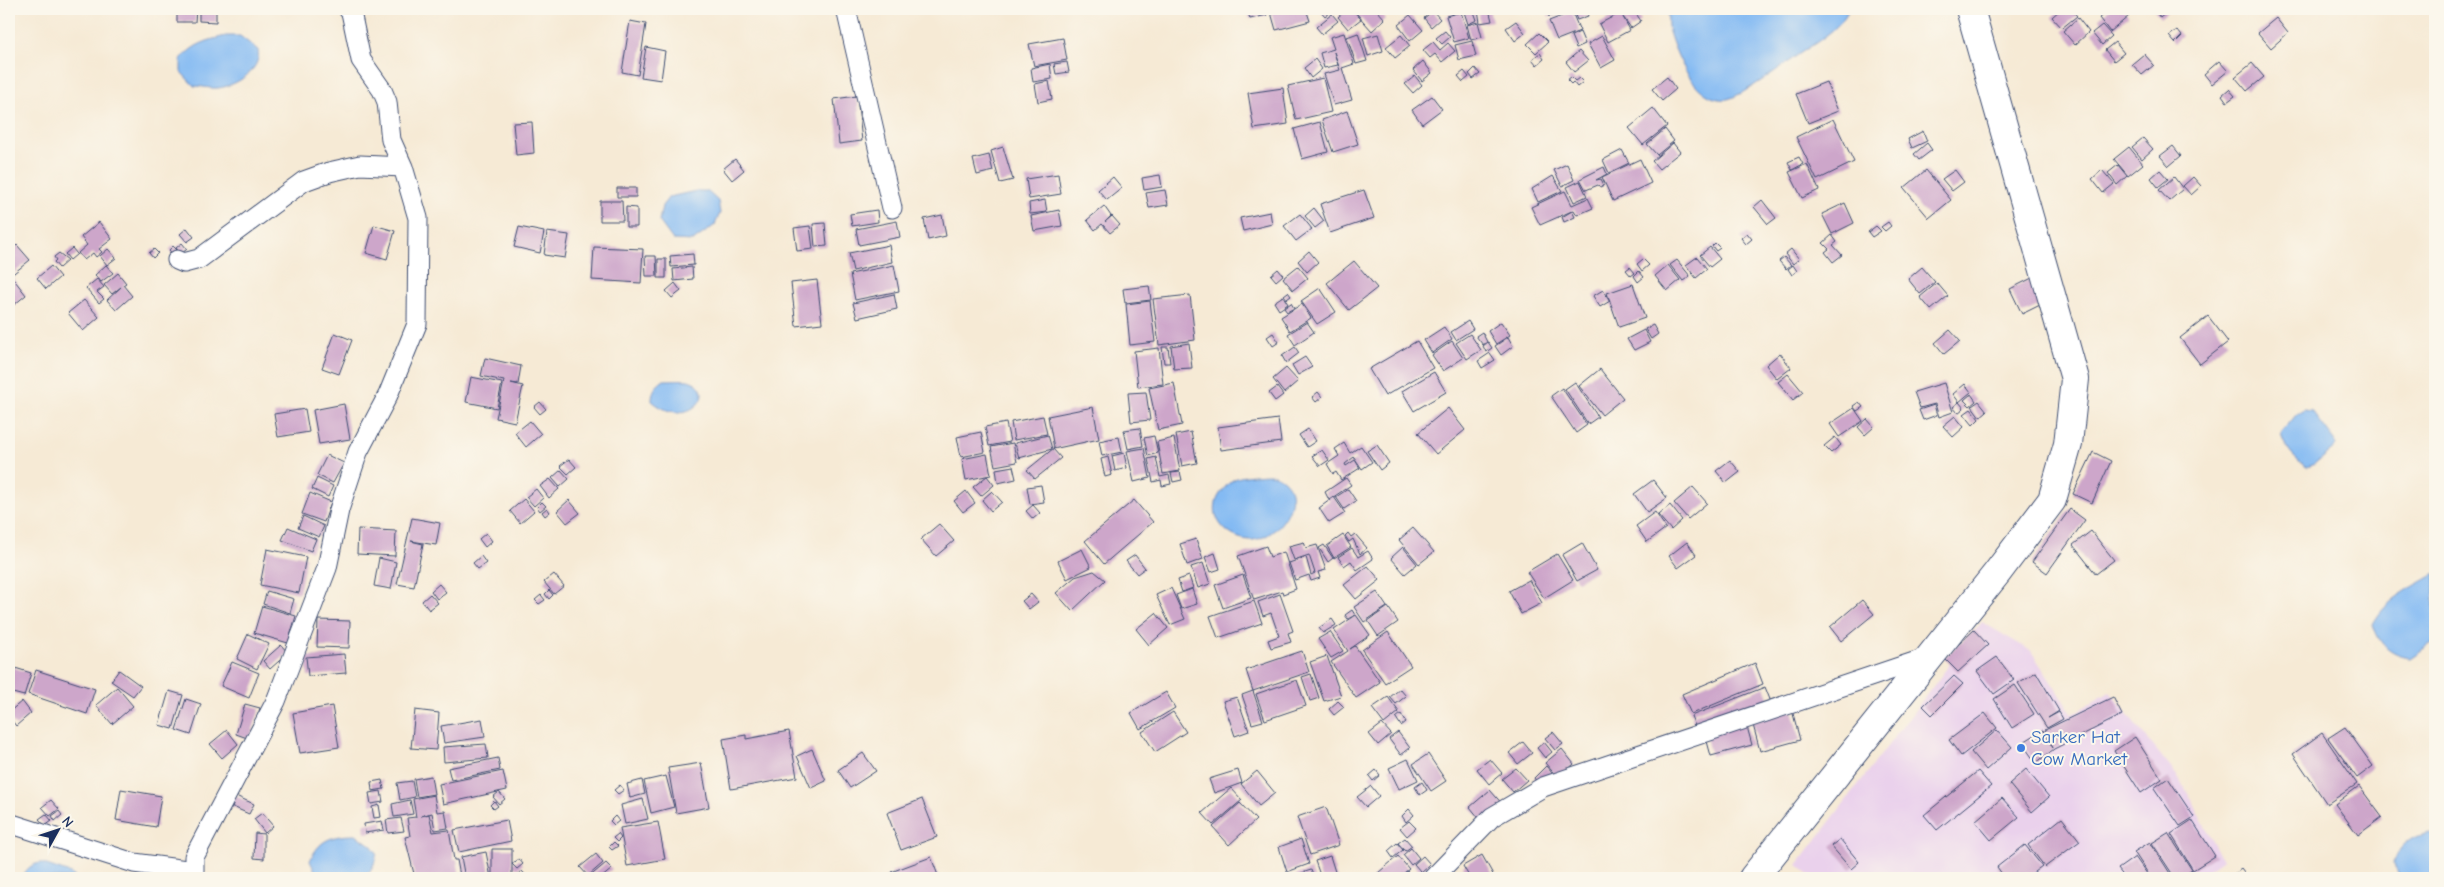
<svg xmlns="http://www.w3.org/2000/svg" width="2444" height="887" font-family="'Comic Neue',sans-serif">
<style>
.built{fill:#ead1ec}
.water{fill:#83baf3;stroke:#4f74a8}
.building{fill:#cda6ca}
.lines{fill:none;stroke-linecap:round;stroke-linejoin:round}
.street-casing{stroke:#3c4b70;stroke-width:21}
.primary-casing{stroke:#3c4b70;stroke-width:30}
.street{stroke:#fff;stroke-width:19}
.primary{stroke:#fff;stroke-width:28}
.shop-dot{fill:#3f7fe0;stroke:#fbf7ec;stroke-width:2}
.labels{text-anchor:middle;dominant-baseline:central;stroke-width:4;stroke-linejoin:round;paint-order:stroke}
.shop-label{font-size:19px;fill:#366cbe;stroke:#fbf7ec;text-anchor:start}
</style>
<rect width="100%" height="100%" fill="#fbf7ec"/>
<filter id="ink" filterUnits="userSpaceOnUse"><feTurbulence type="fractalNoise" baseFrequency=".02" numOctaves="2"/><feDisplacementMap in="SourceGraphic" scale="10" xChannelSelector="R" yChannelSelector="G"/><feConvolveMatrix kernelMatrix="1 2 1 2 8 2 1 2 1" color-interpolation-filters="sRGB"/></filter>
<filter id="wash" filterUnits="userSpaceOnUse"><feTurbulence type="fractalNoise" baseFrequency=".0096" numOctaves="4" result="noise"/><feDisplacementMap in="SourceGraphic" scale="20" xChannelSelector="R" yChannelSelector="G"/><feGaussianBlur stdDeviation="1.12" result="paint"/><feColorMatrix in="noise" values="0 0 0 0 0 0 0 0 0 0 0 0 0 0 0 0 0 1.4 0 .05"/><feComposite in="paint" operator="in"/></filter>
<g filter="url(#wash)">
<rect width="100%" height="100%" fill="#f6ead5"/>
<path class="built" d="M1982,622l49,29 41,63 38,-22 72,90 40,78 -26,18h-381l-18,-13z"/>
<path class="water" d="M1668,9h181c-9,21 -36,35 -54,48 -13,9 -54,40 -68,42 -31,5 -51,-44 -58,-67 -2,-7 -1,-16 -1,-23z
M226,36h14l18,14c4,20 -22,36 -40,38 -7,1 -17,-2 -24,-2l-13,-14v-13c12,-15 27,-19 45,-23z
M696,191h11l11,10 2,12 -5,12 -22,16 -20,-1 -14,-19 3,-15 7,-9z
M664,380c8,0 17,-1 24,0 34,9 0,52 -36,21 0,-10 3,-15 12,-21z
M2304,410l8,1 23,30 1,5 -23,19 -6,2c-12,-6 -24,-21 -26,-34l16,-19z
M1253,475c6,0 17,-2 22,0 38,16 3,67 -26,65 -26,-2 -45,-29 -26,-50 4,-5 8,-10 14,-12 5,-2 11,-2 16,-3z
M2435,574v67l-25,17c-21,-3 -31,-14 -37,-34 14,-26 37,-35 62,-50z
M2429,833l6,2v43h-34l-8,-15c7,-17 18,-26 36,-30z
M356,835l15,10 6,8c-2,7 -3,14 -8,19 -8,6 -39,10 -47,5 -7,-4 -9,-10 -12,-16 9,-22 23,-26 46,-26z
M41,863l26,9 10,6h-54c2,-9 9,-14 18,-15z"/>
<g id="blocks">
<path class="building" d="M177,9h19l-1,13h-18z
M199,9h17v13l-17,-1z
M1247,9h19l1,6 -17,4z
M1270,9h36l4,12 -34,9z
M1319,9h15l-9,7z
M1347,9h5l9,10 -13,10 -10,-12z
M1360,9h16l9,10 -13,12 -16,-18z
M1447,9h11l-7,5z
M1473,9l4,11 -9,4 -4,-12z
M1478,9h11l3,12 -12,2z
M1546,9h25l-22,8z
M1577,9h9l2,7 -11,4 -4,-10z
M1628,9h5l8,12 -10,7 -8,-11 7,13 -22,12 -9,-18z
M2061,9h10l6,7 -15,12 -10,-11z
M2110,9h13l6,7 -19,16 -11,-14z
M2154,9h12l2,2 -8,7z
M1433,11l7,8 -9,8 -7,-9z
M1461,12l8,26 -15,4 -8,-26z
M1572,12l8,19 -23,9 -8,-19z
M1332,14l6,7 -16,13 -6,-7z
M1410,15l13,15 -13,11 -12,-16z
M2078,18l11,14 -14,13 -12,-14z
M2276,18l12,15 -17,15 -13,-15z
M630,21l16,3 -8,51 -16,-3z
M1516,21l9,12 -10,8 -9,-13z
M1478,22l4,15 -11,3 -4,-15z
M2102,25l10,11 -10,9 -10,-12z
M2177,30l5,6 -7,7 -6,-7z
M1445,31l5,6 -8,7 -6,-6z
M1580,32l5,12 -9,4 -5,-12z
M1344,33l10,31 -12,4 10,32 -18,5 -10,-31 16,-4 -6,-18 4,13 -14,3 -4,-15 14,-4 -4,-12z
M1358,33l9,28 -11,3 -9,-27z
M1539,33l9,9 -12,11 -9,-9z
M1378,34l5,17 -15,5 -5,-18z
M1401,35l9,11 -15,12 -9,-11z
M1602,36l13,24 -14,8 -13,-24z
M1063,38l4,22 -33,6 -5,-22z
M1472,41l4,15 -17,4 -4,-15z
M1433,42l7,8 8,-7 7,8 -13,11 -7,-8 -5,4 -7,-8z
M2115,42l9,11 -10,8 -9,-11z
M646,47l19,4 -4,29 -20,-3z
M1579,51l9,10 -14,11 -8,-10z
M1540,53l4,6 -7,6 -5,-6z
M2144,54l10,11 -12,10 -10,-11z
M1315,59l7,10 -11,9 -7,-10z
M1423,61l9,12 -10,8 -9,-11z
M2219,61l9,10 -16,13 -8,-10z
M1067,62l2,10 -13,2 -2,-10z
M2252,63l12,14 -17,14 -12,-14z
M1050,64l2,15 -19,3 -2,-14z
M1475,68l5,6 -7,5 -4,-5z
M1464,71l5,6 -6,5 -5,-6z
M1415,76l7,9 -9,8 -8,-9z
M1571,77l4,4 4,-3 4,4 -6,5 -4,-5 -2,2 -4,-4z
M1667,77l9,12 -14,12 -10,-12z
M1323,78l8,34 -35,8 -8,-34z
M1049,81l3,18 -14,3 -3,-18z
M1826,82l12,29 -30,12 -12,-29z
M1283,88l5,36 -34,5 -6,-36z
M2229,89l6,7 -8,6 -5,-7z
M857,96l5,45 -23,3 -5,-45z
M1432,96l10,13 -20,15 -10,-14z
M1653,108l14,18 -24,19 -14,-17z
M1347,111l11,33 -25,8 -11,-32z
M1833,119l21,43 -37,18 -21,-43z
M532,122l2,31 -18,2 -3,-32z
M1320,122l8,30 -26,7 -8,-30z
M1665,129l9,12 -17,14 -10,-11z
M1923,131l4,10 -15,7 -4,-9z
M2143,138l10,11 -11,10 -10,-12z
M1673,143l7,9 -21,17 -7,-8z
M1927,143l5,7 -13,10 -5,-6z
M2173,146l8,10 -12,10 -9,-10z
M1003,147l10,33 -13,3 -9,-32z
M2129,147l14,17 -15,12 -14,-17z
M1622,150l7,13 -20,10 -6,-13z
M989,155l4,16 -16,4 -4,-16z
M1799,157l4,7 -11,6 -4,-8z
M735,159l9,11 -12,10 -9,-11z
M1640,159l11,24 -38,18 -11,-24z
M1567,164l7,16 -12,6 -8,-16z
M1807,164l12,26 -17,8 -13,-26z
M2118,165l9,11 -10,9 -9,-12z
M1604,167l3,7 -11,6 5,-1 3,6 -4,2 -2,-2 -12,5 -6,-11z
M1926,170l25,30 -22,18 -25,-30z
M1955,170l9,12 -12,9 -10,-12z
M2102,170l12,14 -11,9 -11,-14z
M2160,170l8,9 -10,8 -7,-9z
M1058,174l3,20 -32,5 -3,-20z
M1160,175l2,12 -18,3 -2,-12z
M1553,176l9,15 -24,11 -6,-13z
M1113,177l9,11 -15,12 -9,-10z
M2174,177l9,12 -14,12 -10,-11z
M2193,177l8,9 -10,9 -8,-9z
M1580,181l7,15 -13,6 -7,-15z
M617,188h19v9h-19z
M1165,190l3,15 -19,3 -3,-15z
M1364,190l10,28 -44,15 -10,-29z
M1565,191l7,14 16,-7 5,10 -16,7 -3,-5 -34,15 -9,-18z
M1045,200l2,12 -17,2 -1,-11z
M1762,200l14,18 -8,6 -14,-17z
M600,201h22l1,20h-23z
M1845,203l9,20 -22,11 -10,-20z
M1104,206l7,10 -6,6 7,-6 8,9 -10,8 -8,-9 -7,6 -8,-10z
M626,207l11,1v19h-11z
M1314,208l10,13 -9,7 -10,-12z
M877,210l1,12 -26,4 -2,-12z
M1059,210l3,16 -28,5 -3,-15z
M1572,211l3,6 -11,5 -2,-5z
M1270,212l2,12 -29,7 -3,-13z
M1300,214l12,15 -16,12 -12,-15z
M942,215l4,21 -18,4 -4,-21z
M897,221l3,16 -41,8 -3,-16z
M99,222l13,17 -13,10 3,3 -6,5 -3,-4 -9,7 -6,-7 9,-8 -6,-8z
M1888,222l3,4 -6,5 -4,-4z
M825,223l2,23 -12,1 -2,-23z
M374,225l21,6 -8,28 -21,-6z
M810,226l3,23 -16,2 -3,-23z
M1876,226l5,5 -9,6 -4,-5z
M519,227l25,5 -4,21 -26,-6z
M187,228l7,9 -7,5 -7,-8z
M547,232l22,3 -4,23 -21,-3z
M1747,233l5,6 -6,5 -5,-6z
M1832,235l5,7 -4,3 9,10 -9,7 -8,-10 4,-3 -6,-6z
M182,243l5,6 -6,5 -5,-6z
M1715,243l5,5 -4,3 -4,-5z
M17,245l13,15 -21,17v-25z
M889,245l3,17 -39,9 -4,-18z
M173,246l6,6 -5,4 -5,-6z
M594,247l49,2 -2,34 -49,-3z
M1710,247l10,12 -10,8 -10,-12z
M72,248l5,6 -7,6 -5,-6z
M108,249l8,9 -9,7 -7,-9z
M154,249l4,4 -5,5 -4,-5z
M1791,249l8,10 -6,5 -8,-10z
M1309,251l9,11 -11,10 -9,-11z
M59,253l9,7 -9,8 -5,-6 2,-2 -2,-3z
M693,254l1,11 -23,2 -1,-11z
M645,256h11l1,20h-11z
M1697,257l10,12 -11,9 -10,-13z
M1784,257l7,8 -5,4 -7,-8z
M658,259h8v19h-8z
M1643,259l6,6 -7,6 -5,-7z
M1677,260l13,16 -7,5 -13,-16z
M1354,261l23,27 -28,22 -22,-27z
M106,265l7,8 -12,9 -6,-7z
M894,265l5,26 -44,9 -5,-26z
M1668,265l12,15 -13,11 -12,-15z
M1793,265l4,6 -5,4 -4,-6z
M51,266l9,11 -14,12 -9,-11z
M1298,266l10,12 -15,12 -10,-12z
M692,267l1,12 -19,2 -1,-12z
M1630,267l5,6 -4,3 -5,-6z
M1922,267l13,15 -15,12 -12,-15z
M1278,269l5,6 -7,6 -5,-6z
M1639,271l5,6 -6,5 -4,-6z
M118,273l8,10 -3,2 9,11 -16,14 -9,-10 14,-13 -9,7 -8,-9z
M2036,276l12,25 -26,13 -12,-25z
M12,277l14,18 -17,14v-29z
M97,279l7,8 -7,5 7,7 -5,4 -13,-15z
M817,280l5,43 -26,3 -5,-43z
M675,283l6,8 -9,7 -6,-7z
M1937,283l11,13 -17,14 -11,-13z
M1633,284l12,34 -26,9 -12,-34z
M1149,286l2,14 -26,3 -2,-14z
M1320,288l16,24 -19,12 -16,-23z
M1603,290l7,11 -10,6 -7,-11z
M1288,292l3,4 -4,3 -3,-4z
M894,294l3,15 -40,9 -4,-15z
M1190,295l5,45 -36,5 -6,-46z
M1283,296l5,8 -9,6 -5,-8z
M84,300l15,17 -16,14 -15,-18z
M1150,301l5,41 -25,3 -4,-41z
M1291,303l3,5 -7,4 -3,-4z
M1302,304l9,14 -21,13 -9,-14z
M2208,316l20,26 -28,22 -20,-26z
M1468,321l5,8 -17,11 -5,-8z
M1307,322l7,10 -19,13 -7,-11z
M1501,322l9,13 -14,9 -8,-13z
M1653,325l5,9 -7,5 -6,-10z
M1444,327l8,12 -20,14 -8,-13z
M1644,330l6,12 -16,8 -7,-11z
M1950,330l10,11 -16,13 -9,-11z
M1482,332l5,10 -4,3 -7,-9z
M335,333l17,7 -13,34 -17,-6z
M1273,333l6,9 -6,4 -6,-9z
M1470,334l11,16 -14,9 -11,-16z
M1508,337l5,9 -12,9 -6,-9z
M1417,341l16,27 -48,28 -16,-27z
M1452,341l11,17 -20,13 -11,-16z
M1488,342l4,6 -6,4 -3,-6z
M1189,343l3,25 -18,1 -3,-23z
M1162,347h6l2,16h-6z
M1295,347l4,6 -13,10 -4,-7z
M1159,348l4,36 -25,3 -4,-36z
M1490,353l5,7 -13,8 -4,-7z
M1780,353l11,15 -14,11 -11,-14z
M1305,357l7,10 -14,8 -6,-10z
M485,358l36,8 -3,18 -7,-1 12,3 -8,36 -19,-4 8,-37 -23,-5z
M1286,368l12,13 -14,12 -11,-14z
M1600,369l23,29 -21,17 -23,-29z
M1434,372l12,20 -32,19 -12,-20z
M1788,374l15,18 -10,8 -15,-18z
M471,377l31,6 -5,25 -31,-6z
M1575,382l23,35 -10,7 -23,-35z
M1174,383l8,42 -24,5 -9,-42z
M1944,383l9,29 -14,5 -4,-13 -15,4 -6,-16z
M1965,384l6,8 -12,10 5,6 -6,5 -5,-6 6,-5 -6,-8z
M1277,387l6,8 -8,6 -6,-8z
M1562,388l25,37 -11,8 -25,-37z
M1146,392l4,28 -19,2 -3,-29z
M1318,392l4,5 -6,5 -4,-5z
M1971,394l5,7 -6,5 -6,-6z
M1979,401l8,10 -7,6 -8,-11z
M540,402l6,7 -6,5 -6,-7z
M1859,402l4,5 -6,4 -4,-5z
M344,404l6,35 -31,5 -6,-34z
M1934,405l3,10 -14,5 -4,-10z
M1093,407l6,32 -46,10 8,9 -26,21 -8,-9 27,-22 -6,-32z
M1448,408l17,22 -29,24 -18,-21z
M1854,408l9,13 -24,16 -9,-13z
M305,409l4,23 -31,5 -4,-23z
M1971,409l8,10 -6,6 -9,-11z
M1043,416l4,18 -33,6 -3,-18z
M1955,416l9,11 -11,10 -10,-11z
M1278,419l3,23 -60,8 -3,-23z
M1867,419l7,8 -9,8 -7,-8z
M530,421l11,13 -15,13 -11,-14z
M1006,423l4,19 -21,4 -4,-19z
M1140,428l3,18 -15,3 -4,-19z
M1308,429l8,12 -9,6 -8,-12z
M981,432l4,20 -24,5 -4,-20z
M1191,432l6,31 -15,3 -6,-31z
M1048,435l4,14 -33,9 -4,-15z
M1154,436l4,17 -10,3 -4,-18z
M1119,437l3,15 -20,4 -3,-15z
M1835,437l6,8 -10,8 -7,-7z
M1174,438l6,33 -17,3 -6,-32z
M1013,443l4,19 -22,4 -4,-19z
M1344,443l6,10 11,-7 11,16 -10,7 -8,-12 -9,7 1,2 9,-6 5,8 -19,12 -5,-8 -3,2 -6,-10 12,-8 -4,-7z
M1377,445l12,18 -9,7 -13,-19z
M1144,448l6,30 -16,4 -7,-31z
M1322,450l7,10 -9,6 -8,-10z
M2093,452l18,9 -19,42 -19,-9z
M1124,453l3,15 -12,3 -3,-15z
M987,454l4,21 -25,5 -4,-21z
M327,455l17,8 -11,20 -16,-8z
M1108,457l4,18 -7,2 -4,-18z
M1156,457l4,20 9,-2 2,9 -9,2 -1,-6 -8,2 -5,-23z
M569,459l7,8 -8,7 -8,-8z
M1730,460l10,12 -14,11 -10,-12z
M1013,466l3,13 -18,4 -2,-14z
M561,470l8,9 -9,8 -8,-9z
M1180,472l2,8 -9,2 -2,-9z
M987,476l7,9 -13,11 -8,-9z
M317,478l16,8 -5,11 -16,-8z
M1346,478l5,7 -22,15 -4,-8z
M550,479l9,10 -10,9 -9,-12z
M1653,480l14,18 -20,14 -13,-18z
M1041,485l3,17 -14,2 -3,-17z
M1693,487l14,16 -19,16 -14,-16z
M536,489l7,9 -9,8 -8,-9z
M1348,489l8,12 -12,8 -8,-12z
M966,491l9,12 -12,9 -9,-11z
M992,491l10,11 -11,9 -9,-11z
M310,493l21,9 -7,20 -22,-8z
M1334,497l11,16 -16,10 -10,-15z
M524,499l10,12 -14,12 -10,-12z
M569,500l11,13 -13,10 -10,-12z
M1134,500l19,22 -49,42 -19,-23z
M542,502l4,4 -6,5 -3,-4z
M1033,505l7,8 -7,6 -7,-8z
M1670,505l12,15 -11,10 -13,-15z
M547,508l3,4 -5,4 -3,-4z
M2070,509l15,11 -38,53 -15,-11z
M1655,512l11,16 -19,14 -11,-16z
M303,516l21,10 -5,11 -21,-9z
M412,518l28,5 -4,22 -25,-4 12,3 -9,43 -17,-3z
M939,524l15,17 -18,15 -15,-17z
M288,527l28,12 -5,12 -29,-11z
M1413,528l21,24 -15,12 -20,-24z
M358,529l38,2 -1,25 -38,-2z
M2091,531l23,29 -18,14 -23,-29z
M486,533l6,8 -7,6 -6,-8z
M1348,533l3,4 4,-3 12,14 -7,6 -7,-15 -4,3 -4,-6z
M1343,535l8,12 -17,11 -7,-12z
M1196,539l7,20 -16,6 -7,-21z
M1304,542l2,6 11,-3 9,25 -8,2 2,6 -9,3 -2,-6 -14,5 -6,-17 17,-6 5,18 4,-2 -6,-18 -15,5 -5,-14z
M1687,542l9,13 -18,13 -9,-12z
M1582,543l15,27 -20,11 -15,-26z
M1324,545l9,13 -5,4 -9,-14z
M1266,546l4,11 14,-5 12,37 -13,5 -1,-3 -28,9 -16,-44z
M1403,547l14,17 -12,10 -14,-16z
M1352,548l6,9 10,-6 5,8 -16,11 -6,-9 -7,5 -6,-9z
M267,549l39,8 -7,36 -39,-8z
M1082,549l9,18 -24,12 -9,-18z
M1215,553l5,16 -9,3 -6,-15z
M1557,554l16,26 -29,18 -17,-26z
M1135,555l10,13 -8,6 -11,-13z
M481,556l5,7 -8,6 -5,-6z
M379,558l17,4 -5,27 -17,-3z
M1203,563l7,21 -12,4 -7,-21z
M1368,566l12,14 -24,19 -12,-14z
M1094,571l11,9 -33,31 -16,-18 19,-16z
M554,574l10,12 -10,8 -10,-12z
M1243,575l8,23 -28,10 -8,-23z
M1189,576l4,12 -11,4 -4,-12z
M1529,580l13,23 -21,11 -12,-23z
M439,584l7,8 -9,7 -6,-8z
M1171,588l14,31 -15,6 -14,-30z
M1192,589l5,15 -16,5 -5,-14z
M549,590l4,5 -4,4 -4,-5z
M267,591l27,8 -4,14 -27,-9z
M1377,592l10,15 -23,15 -10,-15z
M430,594l8,9 -9,7 -7,-9z
M1031,594l7,8 -9,7 -7,-8z
M1280,594l13,37 -5,2 3,9 -20,6 -3,-8 11,-4 -8,-23 -8,3 -5,-14z
M541,595l4,5 -6,4 -4,-4z
M1862,600l12,14 -33,27 -11,-14z
M1254,601l8,22 -44,15 -8,-22z
M262,606l34,10 -8,27 -34,-10z
M1388,607l10,15 -20,14 -10,-15z
M1352,610l3,5 -7,4 -3,-4z
M1156,613l12,15 -19,17 -13,-16z
M1356,615l14,20 -20,14 5,-3 25,36 -24,16 -25,-36 17,-11 -14,-21z
M1332,619l4,6 -13,8 -4,-5z
M318,620l32,1 -1,27 -32,-1z
M1974,630l14,15 -30,27 -14,-14z
M1330,632l13,19 -12,7 -13,-19z
M1388,632l23,34 -26,17 -23,-33z
M248,634l21,10 -12,25 -20,-10z
M281,645l7,8 -18,16 -7,-8z
M1302,651l7,21 -56,19 -7,-21z
M344,654l2,19 -38,3 -2,-19z
M1327,656l14,40 -17,5 -14,-39z
M1997,657l17,23 -20,14 -17,-23z
M232,662l27,11 -10,25 -28,-12z
M1755,663l8,21 -72,30 -9,-20z
M9,666l22,7 -7,23 -15,-4z
M36,670l59,19 -8,25 -59,-20z
M119,670l22,16 -8,10 -22,-15z
M2036,672l23,39 -11,7 11,-6 4,7 -16,9 -29,-45z
M1311,674l8,24 -9,3 -8,-24z
M1954,676l9,8 -31,31 -9,-9z
M1297,680l9,26 -41,14 -9,-26z
M2015,685l19,29 -22,14 -18,-29z
M117,687l16,19 -21,18 -16,-19z
M1765,687l6,15 -74,29 -6,-15z
M1400,689l6,7 -10,8 -6,-7z
M169,691l14,4 -10,34 -14,-4z
M1253,691l10,30 -11,3 -10,-29z
M1166,692l9,16 -35,21 -9,-16z
M1237,697l12,34 -14,5 -12,-35z
M1388,697l11,15 -15,12 -12,-16z
M2113,697l9,18 -68,34 -18,14 -14,-20 21,-13 10,18 -8,-18z
M186,699l15,5 -10,31 -15,-5z
M22,701l9,12 -15,13 -7,-9v-5z
M1338,701l6,6 -10,8 -5,-6z
M245,704l15,4 -10,31 -14,-5z
M332,706l7,41 -39,6 -7,-40z
M415,710l24,3 -3,37 -25,-2z
M1792,710l8,30 -40,11 -8,-30z
M1173,712l13,20 -31,20 -13,-20z
M1985,713l12,15 -36,28 -12,-16z
M1401,714l5,8 -5,4 -5,-8z
M482,719l3,18 -41,6 -3,-17z
M1746,723l6,22 -41,11 -6,-22z
M1382,724l9,10 -13,11 -9,-11z
M2345,727l28,39 -16,12 -29,-40z
M227,730l11,14 -16,14 -12,-14z
M1997,730l15,17 -26,23 -15,-18z
M789,731l8,46 -66,12 -8,-50 23,-4v4z
M1398,732l12,16 -9,7 -12,-16z
M1553,732l10,12 -8,6 -10,-12z
M2322,733l35,51 -30,20 -34,-50z
M2135,737l27,42 -21,14 -27,-42z
M1523,742l9,11 -14,11 -9,-11z
M1544,742l8,10 -7,6 -8,-10z
M486,744l2,14 -44,4 -1,-15z
M812,749l14,32 -15,7 -14,-32z
M1562,749l12,15 -16,14 -13,-15z
M863,753l13,18 -26,17 -12,-18z
M1428,754l18,27 -15,10 -18,-27z
M498,758l2,12 -49,10 -3,-12z
M1408,759l10,21 -19,9 -10,-21z
M1490,759l12,14 -13,11 -12,-15z
M701,763l8,44 -33,6 -8,-45z
M1546,766l7,8 -13,12 -6,-8z
M1516,768l11,12 -14,12 -11,-13z
M2026,769l23,28 -17,15 -23,-28z
M1238,770l4,13 -28,10 -5,-14z
M1376,770l4,5 -7,6 -4,-5z
M503,771l4,19 -64,14 -4,-20z
M1257,771l18,22 -16,13 -18,-22z
M1978,771l13,15 -54,44 -13,-15z
M431,776l3,18 -17,3 -3,-18z
M666,776l8,31 -23,6 -7,-32z
M2168,778l26,39 -14,9 -26,-38z
M382,780l2,9 -12,2 -1,-9z
M642,780l3,14 -15,4 -3,-14z
M412,781l3,16 -15,3 -3,-17z
M1422,782l5,8 -7,5 -5,-8z
M620,785l4,5 -6,4 -4,-4z
M1371,786l8,10 -13,11 -9,-10z
M2359,786l23,31 -24,18 -23,-31z
M1231,788l11,12 -29,25 -11,-12z
M121,789l40,7 -5,31 -40,-7z
M1490,790l14,16 -21,17 -13,-16z
M381,791l2,11 -12,2 -2,-11z
M499,792l6,7 -6,5 -6,-7z
M231,794l23,10 -5,10 -23,-10z
M434,795l3,17 8,-1 3,17 -13,2 -3,-17 -11,3 8,-2 4,18 16,-2 5,30h3l3,16 -16,2h-29l-10,-41 5,-1 -3,-18 9,-1 -3,-18z
M2002,798l17,19 -28,23 -16,-19z
M643,799l5,20 -23,5 -4,-19z
M922,799l15,38 -36,13 -14,-37z
M51,800l8,9 -9,7 -8,-9z
M410,800l3,14 -19,3 -2,-13z
M494,801l4,5 -4,3 -4,-4z
M1240,803l16,17 -27,25 -16,-18z
M379,805l2,12 -7,1 -2,-11z
M1326,807l13,38 -29,10 -13,-38z
M1409,809l5,6 -8,7 -4,-6z
M59,811l3,4 -7,6 -3,-5z
M262,813l11,13 -8,7 -11,-14z
M46,814l6,7 -7,5 -6,-7z
M615,816l4,5 -5,4 -4,-4z
M401,818l3,13 -16,2 -2,-13z
M2062,818l18,23 -35,26 -17,-22z
M507,820l4,21 -52,11 -5,-22z
M2192,820l23,36 -22,14 -22,-36z
M382,821l2,9 -19,3 -1,-9z
M1409,821l7,7 -9,8 -7,-8z
M658,822l7,37 -38,7 -7,-38z
M255,833l9,1v25l-10,-1z
M2168,833l24,37 -12,8h-5l-23,-35z
M618,834l3,4 -4,4 -4,-4z
M1405,838l7,8 -7,5 -7,-8z
M1301,839l8,25 -22,8 -8,-25z
M1840,839l19,23 -8,7 -20,-23z
M614,842l4,4 -6,4 -3,-3z
M2150,842l23,36h-22l-17,-26z
M1397,843l6,7 -10,8 -5,-7z
M2025,845l17,21 -16,12h-21l-8,-11z
M1411,848l8,10 -8,7 -8,-10z
M492,849h20v28h-20z
M486,852l5,26h-26l-4,-21z
M596,854l7,9 -15,13 -8,-9z
M1482,855l13,23h-25l-7,-12z
M1330,856l7,22h-16l-6,-17z
M1398,856l11,13 -11,9h-26z
M1423,856l7,8 -9,8 -7,-8z
M931,857l8,21h-45l-3,-6z
M2135,857l15,21h-25l-7,-9z
M519,859l4,5 -6,5 -5,-5z
M606,863l6,6 -11,9h-13z
M2241,869l7,9h-19z
M1311,870l3,8h-17l-1,-3z
M522,871l6,7 -12,-2z
M1407,871l7,7h-15z"/>
</g>
</g>
<g filter="url(#ink)">
<use href="#blocks" fill-opacity="0" stroke="#3c4b70" stroke-width="1"/>
<g class="lines">
<g class="street-casing">
<path id="street" d="M846,9l46,199
M177,260l7,3 15,-4 105,-78 25,-9 31,-7 43,2
M9,823l125,40 60,8
M194,878v-21l82,-156 51,-133 12,-58 19,-58 30,-57 29,-71 1,-106 -15,-51 -12,-27 -4,-38 -5,-12 -21,-30 -10,-48 -3,-3
M1433,878l59,-61 51,-30 386,-130"/>
</g>
<g class="primary-casing">
<path id="primary" d="M1753,878l244,-305 55,-73 16,-56 7,-65 -105,-370"/>
</g>
<use href="#street" class="street"/>
<use href="#primary" class="primary"/>
</g>
</g>
<circle class="shop-dot" cx="2021" cy="748" r="5"/>
<g class="labels">
<g class="shop-label">
<text x="2031" y="737">Sarker Hat<tspan x="2031" dy="22">Cow Market</tspan></text>
</g>
</g>
<rect width="2444" height="887" fill="none" stroke="#fbf7ec" stroke-width="30"/>
<g transform="translate(58 830) rotate(50)" stroke="#fbf7ec" stroke-width="4" paint-order="stroke">
<path d="M0-4L9 19L0 12L-9 19Z" fill="#1b2f5e"/>
<text y="-8" font-size="14" font-weight="bold" text-anchor="middle" fill="#1b2f5e">N</text>
</g>
</svg>
